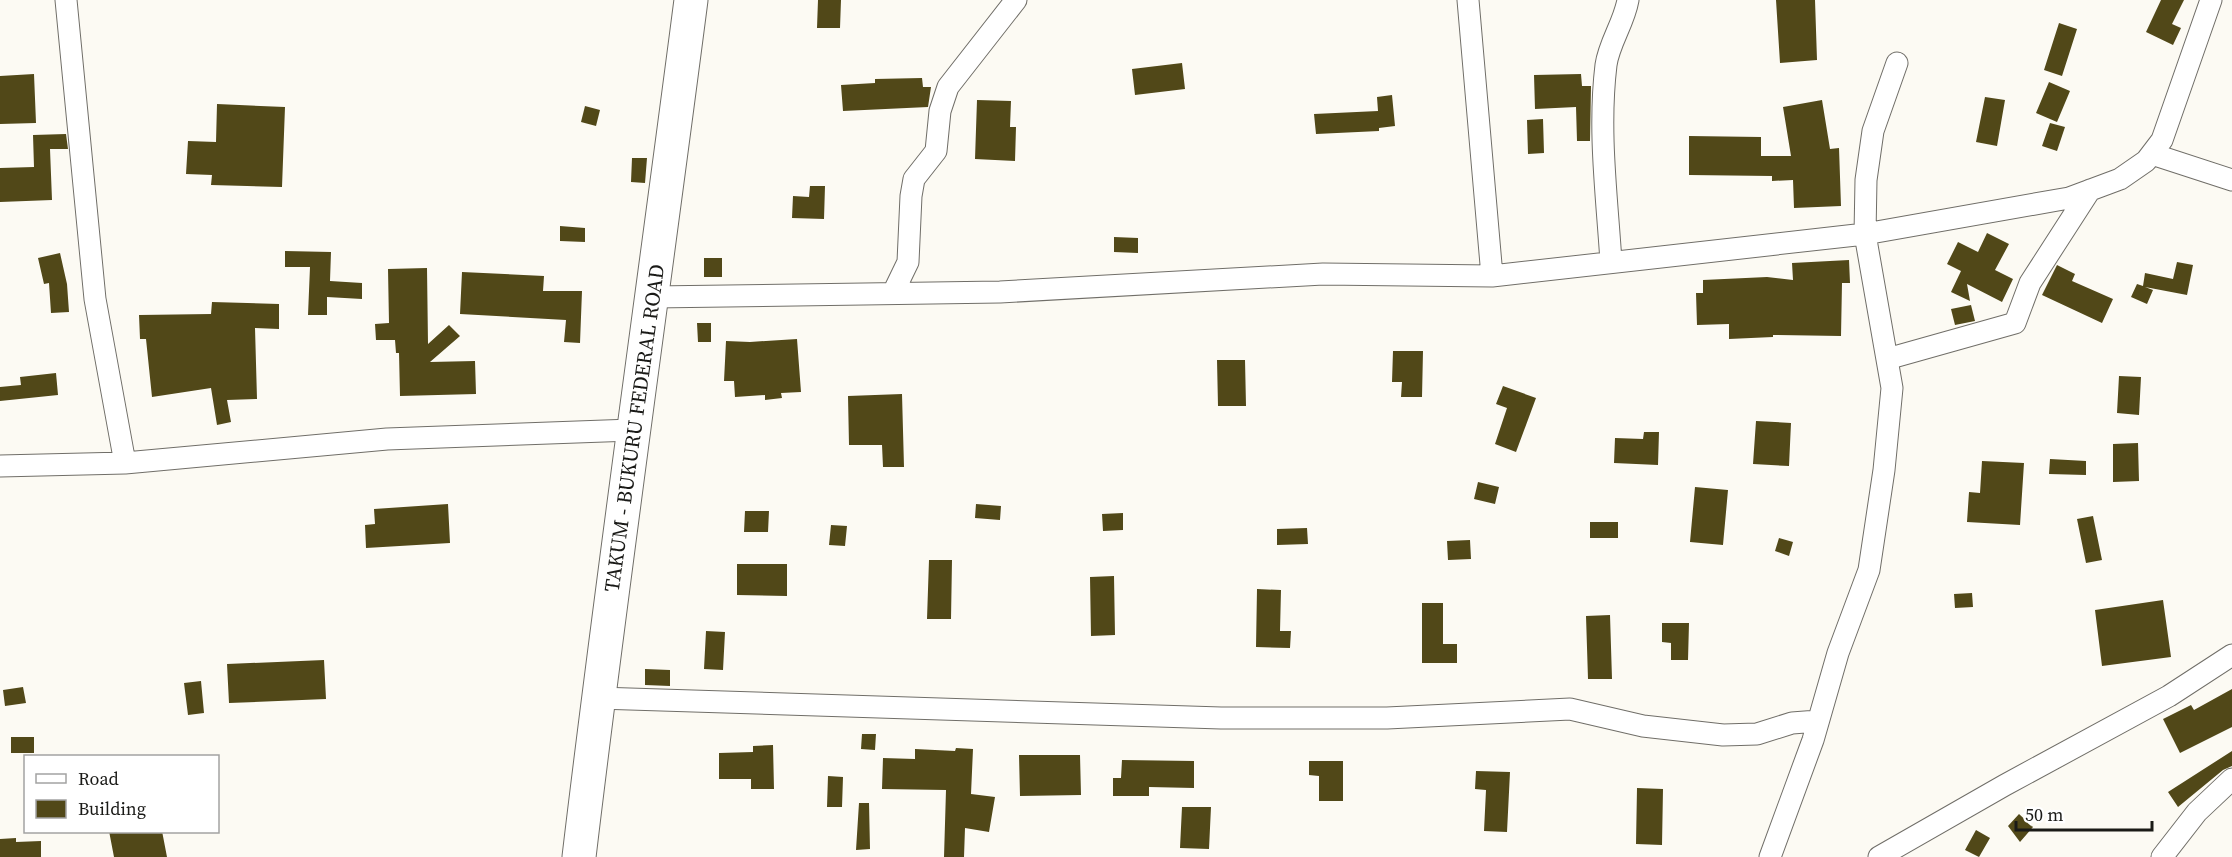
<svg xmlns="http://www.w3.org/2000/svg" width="2232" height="857" font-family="'Source Serif 4',serif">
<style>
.building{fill:#514818}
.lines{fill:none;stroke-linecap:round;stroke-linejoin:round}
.street-casing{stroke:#706e68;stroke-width:23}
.primary-casing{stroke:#706e68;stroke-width:35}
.street{stroke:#fff;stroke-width:21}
.primary{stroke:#fff;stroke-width:33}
.labels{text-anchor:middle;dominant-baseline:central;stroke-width:6;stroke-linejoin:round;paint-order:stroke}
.street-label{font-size:21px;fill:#1a1a17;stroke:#fff}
</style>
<rect width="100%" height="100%" fill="#fcfaf3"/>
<path class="building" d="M818,0h23l-1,28h-23z
M1776,0h39l2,60 -37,3z
M2161,0h23l-12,24 9,4 -8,17 -27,-13z
M2059,23l18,6 -15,47 -18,-6z
M1182,63l3,26 -50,6 -3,-26z
M34,74l2,49 -36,1v-48z
M1581,74l1,12h9l-1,55h-13l-1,-34 -41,2 -1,-34z
M922,78l1,9h8l-3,20 -85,4 -2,-26 34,-2v-4z
M2049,82l21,9 -13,31 -21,-9z
M1392,95l3,31 -16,2v3l-63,3 -2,-20 64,-3 -1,-14z
M1985,97l20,3 -8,46 -21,-4z
M977,100l34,1 -1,26h6l-1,34 -40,-2z
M1822,100l8,49 9,-1 2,58 -47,2 -1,-28 -21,1v-5l-83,-1v-39l72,1v19h30l-8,-49z
M217,104l68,3 -3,80 -71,-2 1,-10 -26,-1 2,-33 28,1z
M585,106l15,4 -4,16 -15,-4z
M1543,119l1,34 -16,1 -1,-34z
M2050,123l15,4 -8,24 -15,-5z
M66,134l2,15h-18l2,51 -52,2v-34l34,-1 -1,-32z
M632,158h15l-2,25 -14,-1z
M810,186h15l-1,33 -32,-1 1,-22 16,1z
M560,226l25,2v14l-25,-1z
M1987,233l22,11 -14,26 18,9 -11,23 -35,-18 3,17 -19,-9 10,-21 -14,-7 11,-22 20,10z
M1114,237l24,1v15l-24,-1z
M285,251l46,1 -1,29 32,2v16l-35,-2v18h-19l2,-48h-25z
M60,253l7,31 2,28 -18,1 -2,-30 -5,1 -6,-26z
M704,258h18v19h-18z
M1849,260l1,23h-8l-1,53 -68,-1v2l-44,2v-15l-32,1 -1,-32h7v-13l64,-3 26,3 -1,-17z
M2177,262l16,3 -6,30 -42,-8 8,3 -6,14 -16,-7 6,-13 6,2 2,-13 28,6z
M2057,265l18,9 -3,7 41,18 -11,24 -60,-28z
M427,268l1,76 21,-19 11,11 -30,26 45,-1 1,33 -76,2 -1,-43h-3l-1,-13h-19l-1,-16 14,-1 -1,-54z
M462,272l82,4 -1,15h39l-2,52 -16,-1 2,-22 -106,-6z
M212,302l67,2v25l-24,-1 2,71 -30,1 4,22 -14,3 -6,-37 -59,9 -6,-58h-6l-1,-24 72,-1z
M1971,305l4,16 -20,4 -4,-16z
M697,323h14v19h-13z
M797,339l4,53 -20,1 1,5 -17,2v-5l-30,2 -1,-16h-10l2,-40 24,1z
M1393,351h30l-1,46h-21l1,-15h-10z
M1217,360h28l1,46h-28z
M56,373l2,22 -58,6v-14l21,-2 -1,-8z
M2119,376l22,1 -2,38 -22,-2z
M1503,386l33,12 -20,54 -21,-8 12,-36 -11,-4z
M902,394l2,73h-21l-1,-22h-33l-1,-49z
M1756,421l35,2 -2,43 -36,-2z
M1644,432h15l-1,33 -44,-2 1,-25 28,1z
M2138,443l1,38 -26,1v-38z
M2050,459l36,2v14l-37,-1z
M1982,461l42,2 -4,62 -53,-3 2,-30 11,1z
M1478,482l21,5 -4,17 -21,-5z
M1695,487l33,3 -5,55 -33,-3z
M448,504l2,39 -84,5 -1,-23 10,-1 -1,-15z
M976,504l25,2 -1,14 -25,-2z
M745,511h24l-1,21h-24z
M1123,513v17l-20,1 -1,-17z
M2093,516l9,44 -16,3 -9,-44z
M1590,522h28v16h-28z
M831,525l16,1 -2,20 -16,-1z
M1307,528l1,16 -31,1v-16z
M1779,538l14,4 -4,14 -14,-5z
M1470,540l1,19 -23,1 -1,-19z
M929,560h23l-1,59h-24z
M737,564h50v32l-50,-1z
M1114,576l1,59 -24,1 -1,-59z
M1257,589l24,1 -1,41h11l-1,17 -34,-1z
M1972,593l1,14 -18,1 -1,-14z
M2163,600l8,57 -69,9 -7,-56z
M1422,603h21v41h14v19h-35z
M1610,615l2,64h-24l-2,-63z
M1662,623h27l-1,37h-17v-17l-9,-1z
M706,631l19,1 -2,38 -19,-1z
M324,660l2,39 -97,4 -2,-39z
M645,669l25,1v16l-25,-1z
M201,681l3,32 -16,2 -4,-32z
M23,687l3,16 -21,3 -2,-16z
M2232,689v38l-52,26 -17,-34 28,-14 3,5z
M862,734h14l-1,16 -14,-1z
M11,737h23v16h-23z
M773,745l1,44h-23v-10h-32v-26l34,-1v-6z
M956,748l17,1 -2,45 24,3 -6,35 -24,-4 -1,29h-20l2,-67 -64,-1 1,-31 32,1v-10l40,2z
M2232,751v15l-9,4 -45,37 -10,-15z
M1019,755h61l1,40 -61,1z
M1122,760l72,1v27l-45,-1v9h-36v-18h8z
M1309,761h34v40h-24v-25l-10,-1z
M1476,771l34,1 -3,60 -23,-1 2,-41 -11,-1z
M828,776l15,1 -1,30h-15z
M1637,788l26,1 -1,56 -26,-1z
M859,803h10l1,46 -14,1z
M1182,807h29l-2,42 -29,-1z
M2019,814l14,13 -13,15 -12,-16z
M1976,830l14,8 -11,19 -14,-7z
M109,831h53l5,26h-53z
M16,838v4l25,-1v16h-41v-18z"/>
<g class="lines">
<g class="street-casing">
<path id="street" d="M66,0l29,299 30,164
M1468,0l24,276
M2152,154l80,26
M1611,262c-4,-65 -13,-131 -5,-197 3,-22 18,-42 22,-65
M893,293l15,-31 3,-66 3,-17 22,-28 4,-40 8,-24 68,-87
M653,297l347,-5 323,-18 169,2 373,-42 204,-36 51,-19 26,-18 16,-21 49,-140
M1887,359l128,-36 15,-40 60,-93
M0,466l125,-3 262,-24 245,-9
M598,698l623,20h166l183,-9 73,17 80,9 34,-1 35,-11 26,-2
M1770,857l43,-117 25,-87 31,-83 15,-100 8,-82 -27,-154 1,-54 7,-49 24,-68
M1879,857l126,-72 164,-89 63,-41
M2162,857l35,-45 35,-33"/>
</g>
<g class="primary-casing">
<path id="primary" d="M579,857c34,-286 75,-571 112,-857"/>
</g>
<use href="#street" class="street"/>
<use href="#primary" class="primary"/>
</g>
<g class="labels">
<g class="street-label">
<text transform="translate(634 428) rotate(-82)">TAKUM - BUKURU FEDERAL ROAD</text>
</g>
</g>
<rect x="24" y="755" width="195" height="78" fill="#ffffff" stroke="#a3a3a2" stroke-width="1.5"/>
<rect x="36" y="774" width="30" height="9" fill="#ffffff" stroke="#a3a3a2" stroke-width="1.5"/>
<text x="78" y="785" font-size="18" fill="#1a1a17">Road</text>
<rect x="36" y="800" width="30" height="18" fill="#514818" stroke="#a3a3a2" stroke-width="1.5"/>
<text x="78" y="815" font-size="18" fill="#1a1a17">Building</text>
<path d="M2016 821v9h136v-9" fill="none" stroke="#1a1a17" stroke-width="3"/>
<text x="2025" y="821" font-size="18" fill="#1a1a17" stroke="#ffffff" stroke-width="4.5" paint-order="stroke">50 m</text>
</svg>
